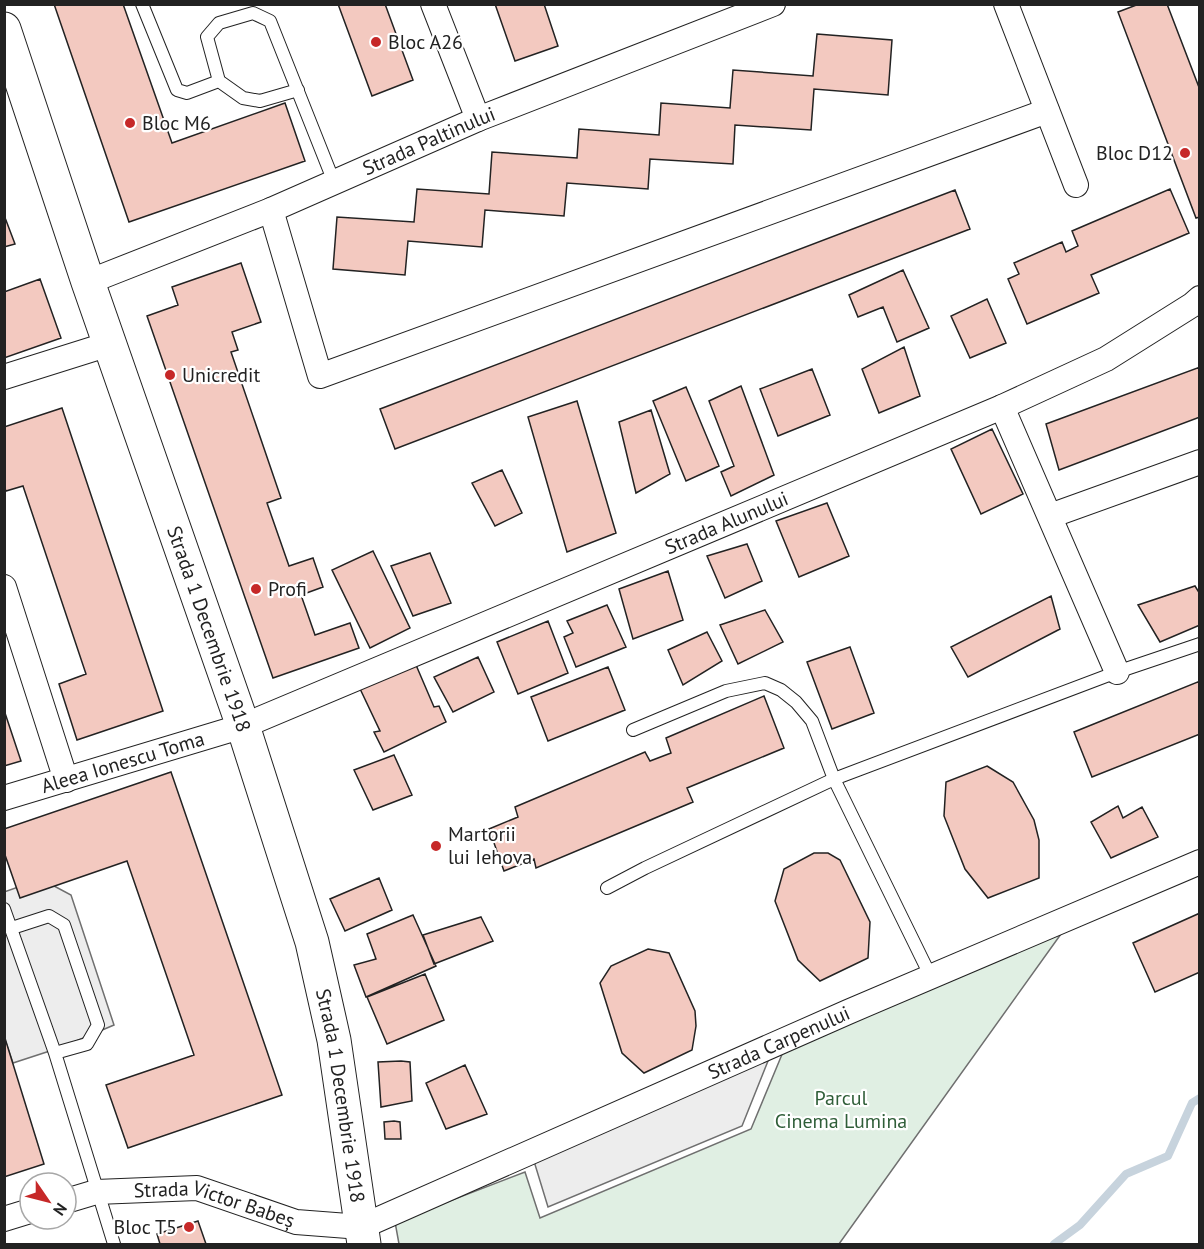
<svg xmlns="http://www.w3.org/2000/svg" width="1204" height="1249" font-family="'PT Sans',sans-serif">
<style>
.green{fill:#e0efe3;stroke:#6f6f6f;stroke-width:1.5}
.parking{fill:#ededed;stroke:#6f6f6f;stroke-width:1.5}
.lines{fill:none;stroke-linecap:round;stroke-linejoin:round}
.stream{stroke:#c7d3dd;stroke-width:8}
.building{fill:#f3c9c0;stroke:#222;stroke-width:1.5}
.lane-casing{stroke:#222;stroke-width:14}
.street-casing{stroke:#222;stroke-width:26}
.secondary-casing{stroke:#222;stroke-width:35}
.lane{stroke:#fff;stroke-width:12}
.street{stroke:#fff;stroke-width:24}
.secondary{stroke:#fff;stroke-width:33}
.poi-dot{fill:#c62828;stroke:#fff;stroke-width:2}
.labels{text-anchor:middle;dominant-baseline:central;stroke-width:4.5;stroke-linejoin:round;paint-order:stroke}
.poi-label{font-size:20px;fill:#222;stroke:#fff;text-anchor:start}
.street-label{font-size:20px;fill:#222;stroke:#fff}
.park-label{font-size:20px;fill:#2f5e38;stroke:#fff}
</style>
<rect width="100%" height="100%" fill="#fff"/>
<path class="green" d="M1066,927l-227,317h-440l-4,-22 130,-50 15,46 211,-89 32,-77z"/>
<path class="parking" d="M41,879l30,16 43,130 -52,22 -49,16 -9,-26v-145z
M770,1056l-28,70 -194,81 -15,-49z"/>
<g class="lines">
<path class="stream" d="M1054,1244l26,-19 46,-51 42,-18 24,-53 8,-5"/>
</g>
<path class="building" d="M54,4h69l49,139 113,-40 20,58 -176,61z
M338,4h47l28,76 -41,16z
M495,4h49l14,42 -43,15z
M1139,4h28l33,86v127l-4,1 -78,-206z
M817,34l75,6 -4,55 -74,-6 -3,41 -76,-5 -2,39 -83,-5 -2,30 -81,-6 -3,33 -79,-6 -3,37 -74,-6 -3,34 -72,-6 4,-52 77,5 3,-33 72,5 3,-42 85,6 2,-29 80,6 2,-32 69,5 3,-38 80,6z
M1170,189l19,44 -98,42 8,18 -72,31 -19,-45 11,-5 -5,-11 48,-21 4,10 12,-6 -6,-15z
M955,190l15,39 -575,220 -15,-40z
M4,215l11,29 -11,3z
M241,263l20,59 -29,10 6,18 -7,2 50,146 -14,5 22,63 24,-8 10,29 -22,8 14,40 35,-12 9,25 -86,30 -126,-362 31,-11 -6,-18z
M903,270l26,58 -32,14 -14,-35 -25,10 -9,-22z
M40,279l21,59 -57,20v-66z
M987,299l19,44 -36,15 -19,-42z
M904,347l16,49 -41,17 -17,-44z
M1200,367v50l-141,53 -13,-46z
M812,369l18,46 -52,21 -18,-47z
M741,386l33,89 -43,21 -10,-24 13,-6 -25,-65z
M686,387l33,79 -33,15 -33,-80z
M577,401l39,132 -49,19 -39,-135z
M62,408l101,303 -86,29 -18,-56 27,-10 -63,-188 -17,5 -2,-5v-59z
M651,410l19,64 -34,19 -17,-71z
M992,429l31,65 -42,20 -30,-65z
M502,470l20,43 -27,13 -23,-43z
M827,503l22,53 -50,21 -23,-56z
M747,544l15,37 -37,17 -18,-42z
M373,551l37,77 -40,20 -38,-78z
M430,553l21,50 -38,13 -22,-50z
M668,571l15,49 -50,19 -14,-50z
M1195,586l5,8v31l-40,17 -22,-37z
M1051,596l9,33 -92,48 -17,-30z
M607,605l19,42 -50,20 -12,-30 9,-4 -6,-12z
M765,610l18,32 -45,22 -18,-39z
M548,621l20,52 -50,21 -21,-52z
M707,632l15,29 -39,24 -15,-35z
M850,647l24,66 -42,16 -25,-67z
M410,651l24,56 5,-1 7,16 -62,30 -10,-20 6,-1 -27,-57z
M478,657l16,35 -41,20 -19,-35z
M608,667l17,43 -77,31 -17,-44z
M1200,681v53l-108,43 -18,-45z
M764,696l20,52 -97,40 6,14 -157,66 -2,-9 -30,12 -15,-42 29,-12 -3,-10 130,-55 5,9 21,-8 -5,-15z
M4,710l17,51 -17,5z
M394,755l18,40 -39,15 -19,-40z
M987,766l26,16 21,38 5,20v38l-51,20 -23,-29 -21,-53 2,-34z
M171,772l111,323 -154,53 -22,-63 88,-30 -67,-194 -107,37 -16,-46v-23z
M1118,806l5,12 19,-11 16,30 -47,21 -20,-36z
M814,853h14l12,7 30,62 -2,36 -48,23 -22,-21 -23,-59 9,-32z
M379,878l13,32 -47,21 -15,-32z
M1200,913v59l-45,20 -22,-49z
M413,915l23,51 -70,31 -12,-32 22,-6 -9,-25z
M481,917l12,24 -59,23 -11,-29z
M648,949l21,4 26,58 1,15 -4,24 -48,23 -22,-20 -22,-70 11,-17z
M425,974l19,46 -57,24 -20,-47z
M4,1035l40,129 -40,13z
M401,1061l9,1 2,39 -31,6 -3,-45z
M465,1065l22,49 -41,15 -20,-46z
M394,1121l6,1 1,17h-16l-1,-17z
M198,1221l8,23h-46l-3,-10z"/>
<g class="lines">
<g class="lane-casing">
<path id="lane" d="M142,4l35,86 10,3 32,-12
M298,90l-38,11 -17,-3 -24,-17 -12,-44 12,-14 34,-10 17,8 64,161
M633,730l93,-39 39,-8 16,7 15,12 16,19 22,58 97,198
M607,888l38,-20 189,-89 283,-107 83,-28
M4,909l51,144 59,191
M12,928l37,-12 15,9 34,100 -11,19 -32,9"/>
</g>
<g class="street-casing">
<g id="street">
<path d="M433,4l45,115"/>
<path d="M1006,4l70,181"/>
<path d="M271,210l49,166 727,-265"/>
<path id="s1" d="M88,282l183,-72 207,-91 295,-115"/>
<path d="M4,377l105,-33"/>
<path d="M1002,407l115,265"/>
<path d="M1050,516l150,-54"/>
<path d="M4,587l62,193"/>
<path id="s2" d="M4,798l239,-72 759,-319 104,-48 86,-54 8,-7"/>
<path id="s3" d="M66,1201l30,-9 101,-4 99,34 65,5 487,-215 352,-150"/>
<path d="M4,1219l26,-8"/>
</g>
</g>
<g class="secondary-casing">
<g id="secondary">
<path id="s4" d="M4,29l84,253 155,444 69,216 22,98 30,204"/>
</g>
</g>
<use href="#lane" class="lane"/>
<use href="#street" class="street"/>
<use href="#secondary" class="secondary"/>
</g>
<g class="poi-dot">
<circle cx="376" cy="42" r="6"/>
<circle cx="130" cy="123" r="6"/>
<circle cx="1185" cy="153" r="6"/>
<circle cx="170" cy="375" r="6"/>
<circle cx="256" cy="589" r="6"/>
<circle cx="436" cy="846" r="6"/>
<circle cx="189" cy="1227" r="6"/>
</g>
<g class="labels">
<g class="poi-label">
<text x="388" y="42">Bloc A26</text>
<text x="142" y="123">Bloc M6</text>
<text x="1173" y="153" text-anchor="end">Bloc D12</text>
<text x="182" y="375">Unicredit</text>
<text x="268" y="589">Profi</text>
<text x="448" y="834">Martorii<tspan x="448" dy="23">lui Iehova</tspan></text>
<text x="177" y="1227" text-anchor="end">Bloc T5</text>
</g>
<g class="street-label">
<text stroke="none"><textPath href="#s1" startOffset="369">Strada Paltinului</textPath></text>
<text stroke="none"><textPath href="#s2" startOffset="774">Strada Alunului</textPath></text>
<text stroke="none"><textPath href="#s4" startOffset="634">Strada 1 Decembrie 1918</textPath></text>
<text stroke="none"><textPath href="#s2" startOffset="124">Aleea Ionescu Toma</textPath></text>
<text stroke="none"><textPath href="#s3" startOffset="759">Strada Carpenului</textPath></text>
<text stroke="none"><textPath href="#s4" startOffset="1120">Strada 1 Decembrie 1918</textPath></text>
<text stroke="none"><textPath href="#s3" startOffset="152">Strada Victor Babeș</textPath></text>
</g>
<g class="park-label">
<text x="841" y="1098">Parcul<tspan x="841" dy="23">Cinema Lumina</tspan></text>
</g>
</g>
<rect width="1204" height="1249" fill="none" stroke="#222222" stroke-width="12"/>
<g transform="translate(48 1201) rotate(125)"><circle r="28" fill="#ffffff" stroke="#a7a7a7" stroke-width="1.5"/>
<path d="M0-4.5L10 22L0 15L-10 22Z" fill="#c62828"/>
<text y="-9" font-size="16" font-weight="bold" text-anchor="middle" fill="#222222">N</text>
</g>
</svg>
